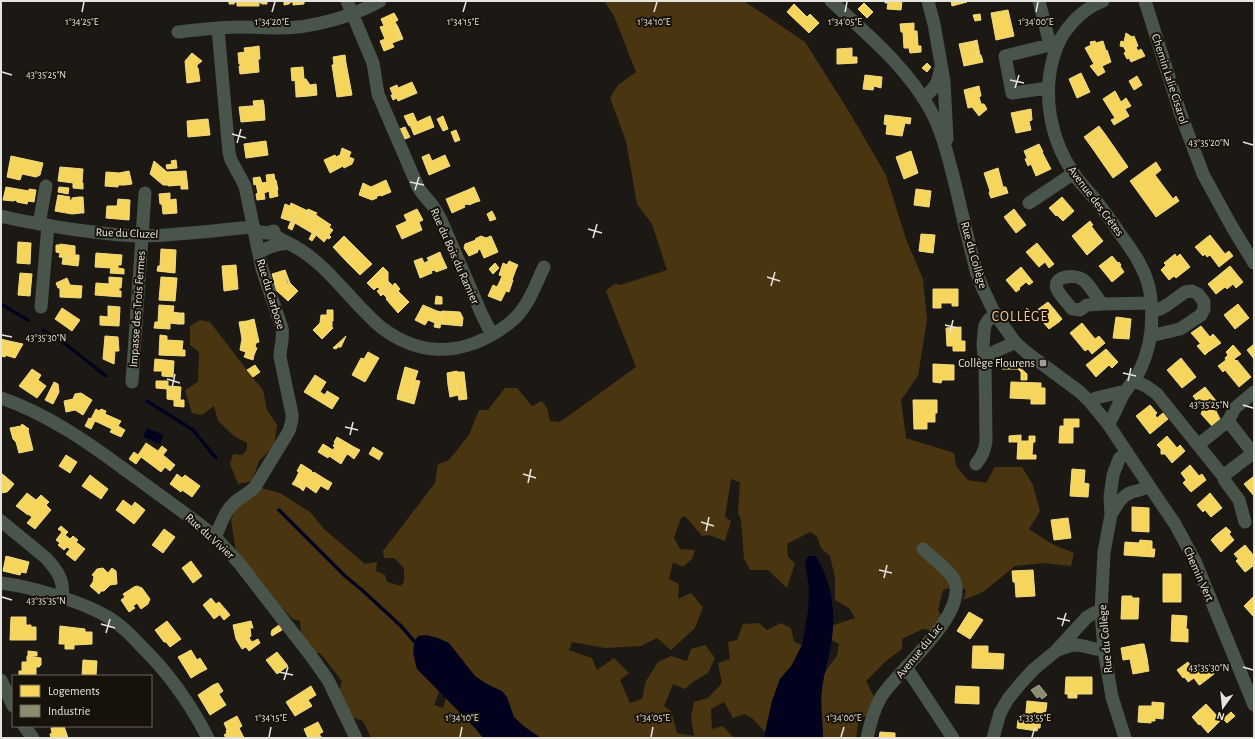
<svg xmlns="http://www.w3.org/2000/svg" width="1255" height="739" font-family="'Alegreya Sans',sans-serif">
<style>
.forest{fill:#493611}
.water{fill:#03021e}
.homes{fill:#f6d55c;stroke:#f2da83}
.industry{fill:#8c8c6e;stroke:#a7a690}
.lines{fill:none;stroke-linecap:round;stroke-linejoin:round}
.stream{stroke:#03021e;stroke-width:3.5}
.minor{stroke:#49544a;stroke-width:13}
.ticks{fill:none;stroke:#e7e4de;stroke-width:1.5}
.poi-dot{fill:#a09d98;stroke:#161109;stroke-width:1.5}
.labels{text-anchor:middle;dominant-baseline:central;stroke-width:4;stroke-linejoin:round;paint-order:stroke}
.street-label{font-size:12px;fill:#e7e4de;stroke:#161109}
.poi-label{font-size:12px;fill:#e7e4de;stroke:#161109;text-anchor:end}
.quarter-label{font-size:14px;letter-spacing:1px;fill:#f7c99b;stroke:#161109}
.ticks-label{font-size:10px;text-anchor:middle;fill:#e7e4de;stroke:#161109;stroke-width:4;stroke-linejoin:round;paint-order:stroke}
</style>
<rect width="100%" height="100%" fill="#1c1915"/>
<path class="forest" d="M604,1h140l61,41 43,68 38,65 20,64 17,40 4,41 -9,56 -17,24 5,38 48,15 2,13 12,14 18,3 9,-16h27l11,18 7,26 -11,18 23,15 22,9 -3,13 -28,-3 -28,3 -32,26 -20,8 3,-9 -6,-7 -17,6 -5,20 7,13 -6,9 -16,-3 -21,10v10l-16,12 -20,20 8,16 -8,19 -7,2 -3,20h-39l1,-53 11,-19 8,-10 2,-12 -9,-5 -1,-7 5,-7 21,-7 -6,-10 -14,-8v-22l-5,-22 -9,-8 -4,-12 -7,-4 -23,12 1,13 7,6 -8,25 -19,-18h-18l-6,-12 -3,-38 -3,-7 2,-31 -9,-3 -6,38 6,4 -6,20 -16,-6 -7,1 -17,-20 -4,2 -7,20 6,11 15,1 -3,9 -9,8 -10,-5 -4,17 10,5 -1,15 13,-6 12,14 -8,21 -24,22 -14,-12 -16,8 -36,2 -33,-6 -3,8 23,8 5,12 17,-12 15,15 -9,7 10,23 12,-4 4,-18 12,-19 13,-6 16,5 4,-12 14,-4 10,13 -7,15 -15,9 -8,7 -12,-5 -9,22 7,5 6,22 17,3 -3,-19 3,-15 14,-4 14,-15 -4,-20 12,-4 -2,-17 9,-2 6,-16 16,-1 8,7 14,-7 10,5 3,14 8,3 -10,20 -12,14 -8,22 -7,31 -12,-13 -9,-5 -11,4 -9,-16 -13,7 1,20 11,-3 11,12h-200l-92,-54 -8,21 9,3 5,-16 43,46h-120l-8,-17 -14,-5 -11,-20 4,-15 -22,-28h-7l-12,-19 -1,-13 -7,-2 -18,-18 -39,-49 -5,-32 5,-12 25,-20 19,5 30,19 14,17 41,35 12,-2 -1,9 9,4 2,7 14,4 3,-4v-14l-10,-10h-10l-1,-7 52,-68 3,-19 11,-4 20,-25 10,-25h9l17,-22h12l15,18 10,-5 5,7 3,13 10,1 76,-55 -30,-76 8,-7 6,1 47,-15 -15,-46 -15,-20 -11,-63 -16,-43 8,-13 18,-13 -22,-56z
M200,320l10,2 43,56 10,12 4,20 10,15 -3,21 -15,15 -7,20 -14,3 -8,-20 3,-10 9,1 5,-5v-7l-13,-7 -16,-15 -4,-15 -12,9 -10,-2 -7,-23 13,-8 1,-30 -9,-7v-19z"/>
<path class="water" d="M147,428l17,7 -4,9 -17,-7z
M809,556h7c15,25 20,53 16,82 -2,17 -8,34 -10,51 -2,17 1,33 1,49h-59l8,-37 8,-22 12,-14 10,-20 6,-34 1,-22 -4,-28z
M426,635l12,3 11,5 26,33 12,8 15,7 5,6 7,20 11,10 16,11h-58l-7,-9 -59,-60c-3,-11 -7,-23 1,-33z"/>
<path class="homes" d="M229,1h19v5h-11v-4h-2l-1,2h-5z
M248,1h19v3h-5l-3,-2v4h-11z
M284,1h20v3l-11,1v-3h-2l-2,2 -5,1z
M885,1h17l-1,9 -14,-1 1,-6h-3z
M951,1h15l1,1 -15,4z
M864,3l9,9 -6,6 -9,-9z
M794,4l13,13 3,-3 9,9 -10,10 -22,-21z
M1008,10l6,26 -18,4 -5,-27z
M394,13l4,7 -3,2 3,5 -3,2 5,11 -8,3 2,4 -10,4 -4,-10 5,-2 -5,-12 4,-1 -3,-7z
M980,14l1,6 -6,1 -2,-6z
M914,23v8h3l1,15h3v6l-11,1 -1,-5h-5l-1,-16h-2l-1,-8z
M398,27l5,12 -3,1 -5,-11z
M1126,33l6,4 2,-1 4,10 -2,1 2,4 3,-2 4,7 -14,6 -2,-4 -2,1 -3,-6 2,-1 -2,-5 -4,-1 1,-5 3,1z
M977,40l3,15 -3,1 -3,-15z
M974,41l3,15 4,-1 2,7 -19,4 -5,-22z
M1095,41l1,2 7,-2 3,10 1,-1 4,12 -9,4 3,6 -7,4 -8,-10 4,-2 -9,-16 6,-3 -1,-3z
M259,46l1,13 -5,1 -1,-1 -1,-12z
M253,47l1,12 4,1 1,12 -19,2 -1,-8h2l-1,-2h-1l-1,-11 7,-1 -1,-4z
M852,48v9h5v6l-20,1v-15z
M192,53l10,8 -5,4v3h1l2,13 -13,2 -2,-22z
M345,55l1,8 -12,2 -1,-8z
M346,63l6,32 -15,2 -5,-32z
M927,63l4,4 -4,5 -5,-4z
M303,67l1,12h2l4,6 1,8 -15,1 -1,-14 -3,1 -1,-13z
M1081,73l9,19 -13,6 -8,-19z
M865,75l17,2 -1,11 -7,-2 -1,4 -10,-1z
M1137,76l5,9 -8,5 -5,-9z
M412,82l5,11 -19,8 -1,-3 -4,2 -2,-5h2l-3,-7 7,-3 1,3z
M316,84l1,11 -8,1v-3h2l-1,-8z
M979,86l2,10 -2,1 2,7h3l3,5 -8,7 -7,-9 -4,1 -4,-18z
M1115,91l6,11 5,-4 5,8 -6,3 4,7 -15,9 -3,-5 4,-2 -12,-19z
M309,93v3l-13,1v-3z
M263,100l1,5 -10,1 -1,-5z
M264,105l1,15 -24,2 -2,-15z
M1031,109l1,11 -3,1 2,9 -15,3 -5,-20z
M413,113l4,9 13,-6 4,11 -20,8 -4,-10 -1,1 -5,-10z
M885,115l26,3 -1,6 -5,-1 -3,13 -16,-2 1,-9 -3,-1z
M443,116l5,13 -5,2 -6,-12z
M208,119l2,16 -22,2 -1,-16z
M1099,126l6,8 -15,11 -6,-8z
M405,127l5,10 -5,2 -5,-10z
M456,130l4,10 -5,2 -4,-10z
M1105,134l23,33 -15,11 -23,-33z
M266,141l2,14 -22,3 -2,-14z
M1039,144l4,8h-1l9,17 -15,7 -5,-12 -3,2 -3,-7 2,-1 -3,-7z
M342,148l9,4 -2,5 5,2 -2,5 -8,4 -1,-2 -13,7 -6,-13 11,-5 1,2 4,-2z
M911,151l7,22 -14,6 -8,-22z
M429,154l3,7 13,-6 5,11 -21,9 -7,-18z
M11,156l32,7 -3,12 -4,2 -14,-3 -2,6 -13,-3z
M176,160l1,8 -10,1 -1,-4 6,-1 -1,-3z
M154,161l13,11 19,-1 2,18h-7v-4l-13,1v-1h-5l-13,-11z
M1156,162l5,8 -6,5 18,24 3,-3 3,5 -23,16 -26,-36z
M60,167l23,2 -1,14h1v6l-10,-1v-5l-15,-2z
M998,168l5,19h3l2,6 -17,5 -2,-5 1,-2 -6,-18z
M129,171l3,13 -7,1h-7v2l-13,-1 1,-14 13,1z
M274,174l1,6h1l2,10h-1l1,6 -8,2 -1,-7 -5,2 1,6 -8,1 -1,-6 2,-1 -2,-9 -2,1 -1,-7 7,-1 2,6 5,-1 -1,-7z
M386,180l5,12 -10,4 -1,-1 -4,2 1,1 -5,2 -13,-5 4,-12 8,4z
M6,187l23,4v-2l7,1 -2,12 -6,-1 -1,3 -10,-2 -1,-2 -3,1 -10,-1z
M59,187l10,1 -1,6 -10,-2z
M474,187l6,14 -4,1 -6,-13z
M470,189l6,13 -7,3 -1,-1 -4,1 1,2 -13,6 -6,-14z
M916,189l15,2 -2,16 -15,-2z
M170,193v7l6,-1 1,14 -14,1 -1,-10h-2l-1,-10z
M58,195l12,2 -1,3h3v-2l7,-1 2,16 -9,1 -17,-3z
M79,197h4l1,16h-3z
M1062,197l12,14 -11,10 -6,-6 -1,1 -7,-8z
M118,199l12,1 -1,20 -23,-2 1,-12h10z
M291,203l17,8 -2,2 8,4 2,-2 15,10 -2,2 4,3 -4,5 2,2 -2,2 -2,-1 -3,4 -8,-7 3,-4 -4,-3 -3,5 -17,-10 2,-5 -4,-2 -3,5 -9,-3 4,-14 5,2z
M308,209l9,4 -3,4 -8,-4z
M417,209l6,11 -4,2 3,8 -20,9 -6,-13 11,-5 -3,-6z
M1014,209l12,16 -10,8 -12,-16z
M492,211l4,8 -6,2 -3,-7z
M293,216l4,2 -5,12 -4,-2z
M1090,221l3,4 -6,6 7,8 4,-4 5,6 -16,14 -15,-19z
M1092,227l6,8 -4,4 -7,-8z
M315,228l4,3 -7,10 -3,-2z
M921,234l14,1 -2,18 -14,-2z
M1210,235l15,19 4,-3 4,5 -14,11 -9,-12 -3,2 -2,-3 -2,2 -8,-9z
M344,236l14,14 -12,11 -13,-14z
M481,236l5,2 5,-2 7,16 -14,6 -4,-9 -3,2 1,1 -9,4 -5,-8 1,-4 11,-4 -1,-1z
M18,242l13,1 -1,21 -13,-1z
M1037,243l17,21 -5,4 -4,-6 -6,5 -13,-15z
M60,244l15,2v9h4v4l-20,-2 1,-4 -4,-1v-7h4z
M161,249l15,1 -1,23 -18,-2 1,-5h2z
M358,250l14,14 -12,11 -14,-14z
M440,252l1,3 -12,6 -2,-3z
M96,253l26,2 -1,10h-3v3l6,1v5l-14,-1 1,-5 -16,-1z
M1175,254l2,3 3,-3 10,13 -14,11 -2,-2 -5,4 -8,-10 5,-5 -2,-2z
M441,255l6,13 -11,4 -1,-2 -4,1 1,2 -12,5 -6,-17 8,-3 2,5z
M1112,256l6,7 1,-1 2,3 -1,1 4,6 -12,10 -13,-16z
M63,258l16,1 -1,7 -16,-2z
M509,261l9,4 -2,4 -9,-4z
M495,263l4,5 -6,6 -4,-5z
M503,263l13,6 -4,11h1l-2,6 -11,-5 2,-5 -3,-1z
M236,265l2,24 -14,2 -2,-25z
M1230,266l13,16 -7,6 -3,-4 -6,5 -2,-2 -9,7 -8,-10z
M383,267l5,5v9l4,4 -11,11 -4,-5 3,-2 -3,-2 -3,3 -7,-7z
M1021,267l12,15 -4,3 -3,-3 -7,6 1,1 -4,3 -10,-12z
M285,270l5,13 -1,1 -5,-10 -11,3 -1,-3z
M20,273l12,1 -2,22 -12,-1z
M284,274l3,9 2,1 1,-1 8,8 -10,10 -12,-11 -3,-13z
M109,277l13,1 -1,10h-2v3h2v6l-26,-2 1,-12 13,1z
M161,277l16,1 -2,23 -16,-1z
M67,278l3,7 12,1 -1,12 -21,-1v-9h-2l-2,-5z
M500,281l11,5 -2,6 -3,-1 -5,10 -13,-5 5,-11 4,2z
M395,283l5,6 -2,2 11,11 -11,11 -12,-14 1,-1 -4,-4z
M933,289h25v17h-6v-3h-11v5h-8z
M436,296l6,1v7h-7z
M1048,302l6,7 -3,3 8,10 -10,7 -8,-9 2,-2 -6,-8z
M1238,304l11,14 -14,11 -11,-14z
M159,305l15,1 -1,6 6,1 -1,11 -8,-1v6l-16,-1 1,-6h3z
M423,305l14,6 5,1 -2,16 -6,-1 1,-4 -7,-3 -3,5 -10,-5z
M108,306l12,1 -1,19 -19,-1v-9l8,1z
M62,308l18,12 -8,11 -17,-12z
M1054,309l8,10 -3,3 -8,-10z
M327,310h6v11h-1v6l1,1 -11,11 -9,-9 7,-7 1,-8h6z
M442,311l18,1 3,6 -1,8 -21,-2z
M179,313h5v11h-6z
M1116,317l15,2 -2,20 -16,-1z
M254,319l5,23 -3,1 -1,4 2,1 -3,7 -14,-5 2,-11h3l-3,-11 6,-1 -1,-6z
M247,321l1,6 -6,1 3,11h-3l-3,-17z
M1082,323l13,16 4,-3 6,7 -13,11 -4,-5 -3,2 -15,-18z
M1201,326l9,11 3,-3 8,9 -13,9 -17,-19z
M961,327v14h4v10h-12v-5h-6l-1,-18z
M160,335l7,1v4l16,1 -1,9h3v6l-26,-1z
M105,336l13,1 1,14h-4l-1,13 -11,-5z
M346,336l-5,11h-3l-2,2 -3,-1z
M1,339l8,2 -4,16 -4,-1z
M9,341l14,3 -8,14 -10,-3z
M1201,343l7,9 -3,3 -8,-9z
M1254,344v15l-7,-9z
M1233,345l8,9 -7,5 2,2 1,-1 14,17 -12,10 -14,-17 -2,2 -5,-6 8,-6 -1,-2 3,-3 -2,-3z
M1106,349l12,13 -6,6 -3,-3 -13,12 -10,-12z
M246,352l8,3 -1,5 -9,-3z
M368,352l11,6 -14,24 -13,-7 9,-17 3,1z
M1181,358l15,19 -14,11 -15,-18z
M155,359l19,2 -1,16 -11,-1v-5h-8z
M933,364l21,1v15h-12l-1,3 -8,-1z
M255,365l5,7 -7,5 -6,-7z
M1002,365h15l10,9v6h-6v-8l-3,-3h-16z
M405,367l13,4 -3,9h-1l-1,3h1l-2,8h2l-1,7 -15,-4z
M32,369l9,6 -3,5 8,6 -9,12 -18,-12z
M457,371v1h7l3,27 -8,1 -3,-16 -8,1 -1,-12z
M315,375l11,7 -6,10 5,3 2,-4 7,4 -7,11 -23,-14z
M414,380l6,1 -6,23 -17,-5 1,-5 15,4 1,-7h-2l2,-8h-1z
M156,381h12v5l13,1 -1,13h4v7l-10,-1v-6l-7,-1v-10l-11,-1z
M54,382l4,2 1,8 -8,-4z
M1011,382l30,1v5h4v16h-14v-5l-21,-1z
M456,384l2,11 -8,2 -2,-12z
M1205,387l16,20 -5,4 5,10 -8,6 -12,-13 2,-5 -10,-13z
M51,388l8,4 -6,12 -8,-4z
M81,393l11,7 -9,15 -8,-5 -9,2 -2,-11 9,-2 2,-5z
M334,395l5,3 -7,11 -5,-3z
M913,400h24v13h-2v9h-8v7h-13z
M1150,405l7,8 -2,2 2,3 6,-5 5,6 -18,15 -14,-18z
M96,409l3,2 2,-2 5,2 -1,3 16,7 -3,5 7,4 -4,7 -11,-5 2,-3 -17,-8 -4,8 -6,-3 4,-8 2,1z
M1064,419h15v8h-6v16h-14l1,-17h4z
M22,424l7,5 -1,1 5,20 -14,3 -3,-11 -3,-3 -3,-11 11,-2z
M1021,435v6h8v-5h6v6h-2l-1,13h4v4h-19l1,-17h-9v-6z
M1167,436l10,12 3,-3 5,6 -13,12 -7,-9h-4v-5l-4,-4z
M337,437l17,10 -5,8 -2,-1 -6,10 -12,-8 -1,2 -10,-6 5,-8 10,6 2,-3 -2,-1 2,-3 -1,-1z
M146,443l12,8 4,-5 5,4 -4,5 12,10 -5,6 -5,-4 -4,5 -20,-15 -5,7 -7,-5 5,-7 4,3z
M354,447l6,3 -6,9 -5,-4z
M373,447l10,6 -4,7 -10,-6z
M66,455l11,7 -7,11 -11,-7z
M301,464l11,7 -1,1 3,1v-1l11,7 -9,14 -10,-7 -3,5 -3,-3 2,-4 -7,-4 4,-8 -2,-1z
M1190,465l9,11 3,-2 4,6 -15,12 -8,-9 3,-3 -5,-7z
M1072,469l13,1 -1,13 5,1 -1,13 -18,-1z
M1,473l5,4 -2,3 4,4 1,6 -2,2 -6,1z
M177,474l5,4 3,-3 15,11 -8,11 -10,-7 -1,2 -11,-8z
M90,475l18,14 -7,10 -19,-13z
M1254,476v20l-10,-12z
M6,477l8,7 -5,6 -1,-6 -4,-4z
M325,479l7,4 -4,7 -7,-4z
M295,480l7,4 -2,4 -8,-4z
M27,493l9,7 5,-5 8,7 -3,3 5,5 -16,19 -8,-6 5,-6 -4,-3v1l-12,-9z
M1210,493l12,15 -11,9 -6,-7 -2,2 -6,-7z
M123,500l19,14 -8,10 -18,-14z
M135,502l10,8 -3,4 -10,-8z
M1132,507l17,1v24l-17,-1z
M1068,518l3,20 -17,2 -3,-20z
M61,526l7,6 -3,3 5,4 3,-3 5,4 -2,2 9,7 -10,12 -9,-7 4,-5 -3,-2 -3,3 -6,-5 2,-2 -4,-3 6,-8 -4,-3z
M1226,527l5,5 -2,2 5,6 -13,12 -6,-7 6,-4 -5,-6z
M164,529l11,8 -12,16 -11,-8z
M1216,535l5,6 -6,4 -4,-5z
M1140,540l12,1v8h3l-1,8 -30,-2 1,-13 14,1z
M1245,545l9,11v9l-6,5 -14,-16z
M6,556l23,6 -3,11 -5,-1 -1,3 -17,-4z
M1238,559l10,11 -3,2 -9,-11z
M191,561l11,15 -9,7 -11,-15z
M103,568l5,5 4,-5 4,3 1,13 -7,1 -6,6h-3l-2,3 -9,-8 3,-4 1,-6 -2,-1 5,-6z
M1033,570l2,26 -19,1 -1,-15h-2l-1,-11z
M1163,574h18v28h-18z
M137,586l5,2 8,11 -2,5 -7,5 -4,-6 -4,3 2,2 -6,4 -8,-12 4,-3 -2,-3 11,-7z
M1122,596h10v2h7l-1,21h-17z
M1254,596v19l-1,1 -9,-10z
M211,598l5,6 3,-2 7,8 -12,9 -11,-14z
M226,610l4,5 -6,5 -4,-5z
M969,612l14,8 -13,19 -13,-8z
M1172,615l15,1 -1,13h2v13l-17,-1z
M11,617h15v8h5v2h5v13h-26z
M167,621l14,18 -11,8 -4,-5h-2l-9,-12z
M251,621l2,7h-3l1,8 -2,2 3,4 6,-3 2,4 -11,8 -3,-4 -4,2 -6,-10 -3,-14z
M279,625l3,5 -10,6 -1,-2 1,-4z
M60,626l25,3v3h7v12l-18,1v4h-9v-5h-6z
M1141,644h3l3,14h-4z
M1141,644l2,14h4l2,13 -16,3 -3,-15 -7,1 -2,-12z
M973,646h15v7l16,1 -1,15 -31,-1z
M191,650l6,10 -2,1 6,11 -10,6 -13,-21z
M28,651l9,1v4h-9z
M277,652l11,14 -11,8 -11,-14z
M27,656l14,2v7l-2,2h-3v9h-17v-5h3v-9h5z
M200,658l7,11 -6,3 -6,-11z
M83,660l14,1 -1,15h-14z
M1188,662l7,10 12,-8 7,10 -13,10 -7,-9 -7,5 -3,-3 -1,1 -6,-8z
M1194,675l7,9 -2,1 -5,-7 -6,4 -1,-2z
M1066,677h26v17h-27z
M218,683l5,8 -4,3 -6,-9z
M213,685l13,20 -16,10 -12,-20z
M311,686l5,9 -8,5 4,6 -17,10 -9,-14z
M956,686l23,1v17l-24,-1z
M1068,694h9v4h-9z
M1027,701l20,2 -2,13 -4,-1 -1,13h-2l-1,3 -20,-3 1,-8 7,1z
M1152,702l12,1 -1,16 -8,-1v3h-4v2l-13,-1 1,-16h13z
M1206,704l15,16 -13,13 -8,-9 3,-3 -7,-8z
M1231,712l4,4 -8,7 -4,-4z
M1196,713l7,8 -4,4 -7,-8z
M237,716l5,10 -3,2 5,10h-18l-2,-3 3,-2 -1,-2 1,-1 -3,-7z
M318,722l5,10 -4,2 3,4h-14l-4,-9z
M58,726h6l4,12h-17l-1,-4 2,-1 -1,-5z
M880,732l15,1v5h-16z"/>
<path class="industry" d="M1039,685l8,10 -5,4 -2,-3 -3,2 -6,-8z"/>
<g class="lines">
<path class="stream" d="M1,304l27,16
M43,330l25,16 38,30
M147,401l46,29 23,28
M279,510l66,66 17,14 39,36 13,15"/>
<path class="minor" d="M347,1l26,62 5,31 40,93 4,6 11,13 8,14 41,95 10,20
M831,1c36,33 76,66 100,110 13,25 19,53 26,81 6,27 13,55 20,82l6,15 12,25 20,28 11,10 54,40 10,10 18,22 54,81 13,19 20,37 59,144
M928,1l6,23 10,57 3,58
M1039,1l11,44 6,4
M1103,1c-23,9 -42,30 -49,54 -12,40 -4,84 20,119 6,9 14,17 21,25 8,11 16,21 23,32 14,19 28,38 32,61 4,27 1,56 -11,80 -4,8 -10,13 -14,20 -7,10 -9,22 -17,32
M1145,1l35,111 23,62 29,53 22,36
M178,32c21,-2 41,-5 62,-5 13,0 26,1 40,1 32,0 71,-11 100,-27
M1048,88l-36,5 -7,-37 45,-11
M923,98c10,-8 16,-15 17,-28
M1029,203l45,-30
M1,216c23,6 46,9 69,13 24,3 49,7 73,7 37,-1 74,-6 111,-9
M39,224l7,-38
M254,231l13,2 7,-2 1,5 13,7c-11,1 -20,3 -29,10
M288,243c30,14 50,41 72,64 7,7 14,15 22,21 36,27 75,28 113,5 10,-6 20,-13 27,-23 10,-13 15,-29 22,-43
M1102,304l-15,1 -7,5 -8,-1c-4,-6 -12,-13 -15,-20 -5,-13 17,-15 25,-10 7,4 15,19 20,25l49,-1
M41,307l7,-82
M1150,336l30,-7 21,-14 3,-6v-7l-6,-8 -6,-3 -7,1 -18,13 -7,4 -8,1
M985,361c9,-13 18,-11 30,-19
M1134,381l12,5 11,8 41,51
M132,382l13,-189
M1,398c46,16 85,43 123,71 25,18 49,36 74,54l17,14 24,26 72,93 17,24 28,58
M1090,402l6,-4 29,-7
M1228,421l25,32 -30,23 -25,-31z
M1228,421l7,-13 19,-16
M976,464c6,-7 9,-14 10,-23l-1,-80 -2,-15 1,-14 1,-7 4,-6 6,-5
M1223,476l2,5 14,19 6,22
M1111,515c5,-9 10,-19 21,-23 6,-2 12,-2 17,-6
M1,521l45,37c11,12 19,23 16,40
M215,537c5,-10 9,-25 18,-33 7,-7 15,-10 22,-17l34,-56 3,-11v-6l-12,-57c0,-10 4,-19 2,-29l-20,-59 -17,-83 -14,-26 -2,-7 -11,-124
M1,583c31,4 84,19 110,36 11,7 20,16 29,26 28,27 50,58 68,93
M1058,650c6,-2 12,-5 19,-5 10,1 18,5 27,5
M906,667l47,71
M1,680l12,26
M24,726l9,12
M867,738c3,-14 7,-29 14,-41 18,-28 85,-80 74,-115 -3,-10 -24,-25 -32,-33
M993,738l7,-25 8,-14 13,-16 13,-14 22,-18 31,-34 9,-5h5
M1125,738l-13,-41 -8,-47 -3,-38 3,-60 7,-37 -1,-18 3,-22 6,-16 8,-7"/>
</g>
<path class="ticks" d="M82,12l2,-10M272,12l3,-10M463,12l3,-10M654,12l3,-10M845,12l2,-10M1036,12l2,-10M2,72l10,3M1010,80l14,3M1015,88l4,-13M232,134l14,4M1243,142l10,3M237,143l4,-14M410,182l14,3M415,190l4,-13M588,229l14,4M593,238l4,-14M767,277l13,4M771,286l4,-14M945,325l13,3M950,333l3,-13M2,335l10,2M1123,373l13,3M167,379l13,4M1128,381l3,-13M172,388l3,-14M1243,405l10,3M345,427l13,3M350,435l3,-13M523,474l13,4M528,483l3,-14M701,522l13,4M706,531l3,-14M879,570l13,3M884,578l3,-13M2,597l10,3M1057,618l13,3M101,624l14,4M1062,626l4,-13M106,633l4,-14M1243,667l10,3M279,672l14,3M284,680l4,-13M269,737l2,-10M460,737l2,-10M651,737l2,-10M841,737l3,-10M1032,737l3,-10"/>
<rect class="poi-dot" x="1039" y="359" width="8" height="8" rx="2"/>
<g class="labels">
<g class="street-label">
<text transform="translate(1170 79) rotate(72)">Chemin Lalie Cisarol</text>
<text transform="translate(1096 201) rotate(53)">Avenue des Crêtes</text>
<text transform="translate(127 233) rotate(2)">Rue du Cluzel</text>
<text transform="translate(974 255) rotate(74)">Rue du Collège</text>
<text transform="translate(455 256) rotate(66)">Rue du Bois du Ramier</text>
<text transform="translate(271 294) rotate(73)">Rue du Garbose</text>
<text transform="translate(137 309) rotate(-86)">Impasse des Trois Fermes</text>
<text transform="translate(210 536) rotate(42)">Rue du Vivier</text>
<text transform="translate(1199 574) rotate(66)">Chemin Vert</text>
<text transform="translate(1105 639) rotate(-95)">Rue du Collège</text>
<text transform="translate(919 651) rotate(-51)">Avenue du Lac</text>
</g>
<g class="poi-label">
<text x="1035" y="363">Collège Flourens</text>
</g>
<g class="quarter-label">
<text x="1020" y="317">COLLÈGE</text>
</g>
</g>
<g class="ticks-label">
<text x="82" y="25">1°34'25"E</text>
<text x="272" y="25">1°34'20"E</text>
<text x="463" y="25">1°34'15"E</text>
<text x="654" y="25">1°34'10"E</text>
<text x="845" y="25">1°34'05"E</text>
<text x="1036" y="25">1°34'00"E</text>
<text x="46" y="78">43°35'25"N</text>
<text x="1209" y="146">43°35'20"N</text>
<text x="46" y="341">43°35'30"N</text>
<text x="1209" y="408">43°35'25"N</text>
<text x="46" y="604">43°35'35"N</text>
<text x="1209" y="671">43°35'30"N</text>
<text x="271" y="721">1°34'15"E</text>
<text x="462" y="721">1°34'10"E</text>
<text x="653" y="721">1°34'05"E</text>
<text x="844" y="721">1°34'00"E</text>
<text x="1035" y="721">1°33'55"E</text>
</g>
<rect width="1255" height="739" fill="none" stroke="#e7e4de" stroke-width="4"/>
<rect x="12" y="675" width="140" height="52" fill="#161109" stroke="#6a655e"/>
<rect x="20" y="685" width="20" height="12" fill="#f6d55c" stroke="#6a655e"/>
<text x="48" y="695" font-size="12" fill="#e7e4de">Logements</text>
<rect x="20" y="705" width="20" height="12" fill="#8c8c6e" stroke="#6a655e"/>
<text x="48" y="715" font-size="12" fill="#e7e4de">Industrie</text>
<g transform="translate(1223 707) rotate(195)" stroke="#161109" stroke-width="3" paint-order="stroke">
<path d="M0-3L7 15L0 10L-7 15Z" fill="#e7e4de"/>
<text y="-6" font-size="11" font-weight="bold" text-anchor="middle" fill="#e7e4de">N</text>
</g>
</svg>
